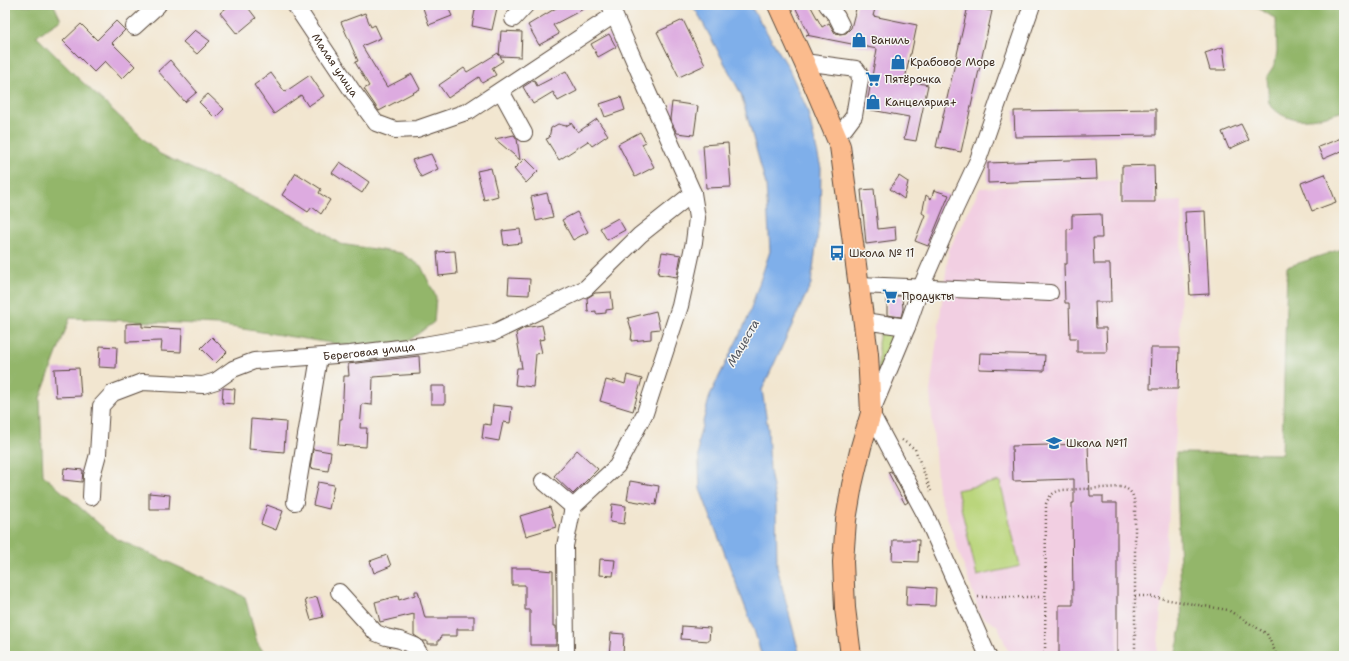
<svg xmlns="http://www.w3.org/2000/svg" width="1349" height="661" font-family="'Shantell Sans',sans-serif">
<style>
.built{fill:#f2cfe2}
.green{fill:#bad57b;stroke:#7a804c}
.forest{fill:#93b66b;stroke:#677044}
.water{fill:#7fafea;stroke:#5d6c84}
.building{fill:#ddabe0}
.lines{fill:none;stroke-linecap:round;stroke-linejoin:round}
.minor-casing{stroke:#564639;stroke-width:18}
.major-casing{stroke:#564639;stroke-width:22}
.path{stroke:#564639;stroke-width:2.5;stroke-dasharray:1 3;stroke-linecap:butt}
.minor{stroke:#fff;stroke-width:16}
.major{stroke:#fbbb8d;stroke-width:20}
.labels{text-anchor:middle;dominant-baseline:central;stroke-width:3;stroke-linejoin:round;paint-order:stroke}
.poi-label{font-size:11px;fill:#3b2a1e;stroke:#f6f6f2;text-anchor:start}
.street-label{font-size:11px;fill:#3b2a1e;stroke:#f6f6f2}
.water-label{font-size:12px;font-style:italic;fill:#4f525b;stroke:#f6f6f2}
</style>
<rect width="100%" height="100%" fill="#f6f6f2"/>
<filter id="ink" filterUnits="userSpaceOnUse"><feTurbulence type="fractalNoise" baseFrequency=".025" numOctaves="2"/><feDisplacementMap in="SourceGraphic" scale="8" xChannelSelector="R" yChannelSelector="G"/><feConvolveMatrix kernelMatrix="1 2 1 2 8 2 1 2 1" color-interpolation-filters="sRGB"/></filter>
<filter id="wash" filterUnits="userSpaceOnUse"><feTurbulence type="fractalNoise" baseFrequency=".012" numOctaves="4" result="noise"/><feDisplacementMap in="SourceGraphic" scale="16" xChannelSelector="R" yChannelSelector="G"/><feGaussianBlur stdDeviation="0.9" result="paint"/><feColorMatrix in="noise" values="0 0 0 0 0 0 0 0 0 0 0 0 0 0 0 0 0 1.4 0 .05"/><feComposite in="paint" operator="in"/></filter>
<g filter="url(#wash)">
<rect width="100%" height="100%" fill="#f2e6d0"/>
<path class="built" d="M1118,180l1,23 63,-2 -3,193 -22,262h-147l-12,-30 -17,-10 -43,-125 -8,-100 19,-141 31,-62z"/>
<path class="green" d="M881,328l16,4 -18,42 -1,-31z
M1000,481l20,85 -43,10 -20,-86z"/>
<path class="forest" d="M5,5h49l7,15 -25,16 43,43 81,75 147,68 33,22 61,9 20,13 15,31 -2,25 -27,20 -58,4 -131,-21 -148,-7 -30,80 3,77 72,63 130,59 12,45 9,14h-261z
M1253,5h91v106c-18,5 -39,12 -57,6 -7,-2 -13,-8 -18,-13l-2,-28 8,-12 2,-13 -1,-32z
M1344,248v408h-169l7,-32 -6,-171 106,1 5,-187z"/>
<path class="water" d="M691,5h59l37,60 20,44 14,59 -1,49 -9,67 -49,106 6,39 2,42 6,32 1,64 23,89h-38l-8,-26 -54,-141 -2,-48 12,-46 37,-75 23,-69 -4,-66 -25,-91 -44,-82z"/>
<g id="blocks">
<path class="building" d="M230,5h16l10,13 -19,16 -17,-21z
M431,5h16l5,11 -23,9 -6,-17z
M476,5l21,3 -5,22 -20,-4z
M561,5h30l-38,20 6,9 -20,11 -11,-20z
M794,5h16l12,22 7,-4 6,10 5,1 6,-1 5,-5 6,-23h19l-3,11 44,9 -6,29h-1l-5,26 23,5 -12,56 -12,-2 5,-22 -43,-8 11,-60 -71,-14 3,-1z
M968,6l24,5 -31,141 -25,-5z
M365,13l6,14 4,-2 6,13 -19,8 25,41 25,-13 8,15 -41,22 -15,-22 5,-3 -14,-24 3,-1 -17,-39z
M683,20l22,45 -26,12 -22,-45z
M116,21l9,9 -13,13 23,23 -13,13 -17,-18 -11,11 -31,-31 18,-17 16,16z
M195,30l15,11 -13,13 -14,-12z
M501,31l21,1 -1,25 -21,-1 3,5 -11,7 4,7 -14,8 -3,-6 -31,21 -9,-13 25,-17 3,4 31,-19 1,3z
M609,34l7,13 -18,10 -7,-13z
M1223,47l3,23h-16l-5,-17z
M170,60l27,32 -12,10 -27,-31z
M566,71l11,20 -19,10 -5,-9 -20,12 -10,-17 11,-7 3,6z
M271,73l14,19 25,-17 14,21 -16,10 -7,-11 -27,19 -20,-29z
M208,94l16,15 -9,9 -16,-16z
M621,97l4,13 -20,7 -5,-13z
M672,102l26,4 -4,29 -17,-2 -7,-14z
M1156,109v26l-141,2 -1,-26z
M597,119l11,16 -16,11 -4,-5 -29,19 -13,-21 3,-1 2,-10 7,-4 8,2 5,-3 7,9z
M1241,124l8,16 -20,9 -7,-17z
M640,132l6,10 -4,2 12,23 -19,10 -17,-33z
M514,135l3,4 3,21 -25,-21z
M1344,137v13l-21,9 -5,-12z
M728,143l3,44 -25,1 -3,-43z
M431,154l7,15 -17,8 -9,-17z
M525,158l13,13 -12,12 -12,-14z
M1096,159l1,20 -109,4v-20z
M340,162l29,20 -7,11 -30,-20z
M1154,165l1,37h-33v-36z
M491,168l7,28 -14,4 -7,-29z
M296,173l25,16 -2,4 11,7 -9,14 -9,-7 -4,5 -26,-17z
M1325,174l11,28 -24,9 -11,-28z
M899,176l9,6 -4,17 -14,-10z
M874,189l4,40 17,-2 1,13 -30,4 -5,-54z
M934,190l15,5 -21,51 -13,-5 10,-26 -3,-2 4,-18 5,4z
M547,193l6,24 -17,4 -5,-24z
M1205,211l4,83 -19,1 -5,-83z
M577,212l11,20 -15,8 -11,-20z
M1101,214l1,24h-9l1,26h16l1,38h-16l1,26h10l1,24h-30v-14h-7l-1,-35h-4l-1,-39h3v-35l5,-1v-13z
M618,218l7,12 -18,10 -7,-12z
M520,229l2,14 -18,2 -2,-14z
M455,251l2,23 -18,2 -2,-24z
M662,252l19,3 -4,22 -19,-3z
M509,278l21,1 -1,16 -21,-1z
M611,292l2,17 -7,1v3l-10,1v-3l-8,1 -1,-14 8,-5z
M887,296h15l1,13 -2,8 -14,-2z
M656,311l4,18 -9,1v9l-20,2 1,-9 -4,-14z
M142,323v4l40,2 -1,23 -20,-1 1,-10 -36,1v-18z
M542,325l3,14 -6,1 3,13 -6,1 -3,33 -18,-2 2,-17h5l-6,-35 8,-5z
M212,337l15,15 -11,11 -15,-15z
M100,346l17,1 -1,21 -17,-1z
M1151,348h28l-1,41h-28z
M980,353l65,2 -1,16 -65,-2z
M419,356l1,18 -47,3 -1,28 -10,-1 -2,24h7l-1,19 -28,-2 2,-26h2l2,-43h5l-1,-12z
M79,368l2,28 -25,1 -2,-28z
M627,375l15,4 -9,32 -33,-10 6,-21 7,2v-2l12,4z
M431,386h14v18h-14z
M223,388l12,1 -1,15 -12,-1z
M493,405l19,2 -2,16 -7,-1 -4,19 -17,-3 2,-14 7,1z
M251,419l35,3 -2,30 -35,-3z
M1088,444l2,52h13v7h14v153h-58v-51h14l-1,-102h2v-24l-61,2 -1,-35z
M313,449l18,3 -3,19 -18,-3z
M577,450l21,19 -25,25 -19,-18z
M64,468l19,2 -1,12 -19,-2z
M891,471l17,31 -3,2 -17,-32z
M630,481l29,5 -3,19 -29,-5z
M318,482l16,3 -5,24 -16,-4z
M149,493l21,2 -1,14h-20z
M612,504l14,2 -2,18 -14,-2z
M267,505l16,6 -7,19 -15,-6z
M550,507l6,20 -30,9 -6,-20z
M893,540h26l-1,22 -26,-1z
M387,555l4,11 -17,7 -4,-12z
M600,559l15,1 -2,16 -14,-1z
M512,568h20v1l21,2v55h3v19h-26v-35h-5v-25h-13z
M907,586l29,2 -1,18 -29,-1z
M415,591h3l7,27h22v-2h27v13h-17v7h-16l-1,4h-2v4h-11v-3h-4l-9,-6v-21l-34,8 -5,-20 23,-6 1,4 16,-5z
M317,597l6,20 -12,3 -6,-20z
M682,626l28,2 -1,13 -28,-2z
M611,633l13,1 -1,22h-14z"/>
</g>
</g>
<g filter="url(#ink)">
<use href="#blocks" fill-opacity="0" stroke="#564639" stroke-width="1"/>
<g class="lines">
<g class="minor-casing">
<g id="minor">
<path id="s1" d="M295,5l56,84 25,34 19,7 22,-1 52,-18 145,-96"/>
<path d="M827,5l10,12 4,8"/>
<path d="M513,19l13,-14"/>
<path d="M134,27l24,-22"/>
<path d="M804,62l52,7 3,4 1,7 -6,36 -9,12 -9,8"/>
<path d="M501,91l23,42"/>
<path d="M859,285l191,8"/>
<path d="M863,321l44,6"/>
<path d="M543,481l30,26"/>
<path id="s2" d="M91,497l1,-21 6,-22 3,-48 12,-13 29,-11 61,3 13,-4 17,-12 21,-8 96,-7 74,-9 69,-12 93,-45 54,-53 53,-42"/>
<path d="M295,502l24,-145"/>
<path d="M339,592l37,41 10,4 14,3 15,6 6,10"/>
<path d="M566,656l-1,-110 8,-39 44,-41 28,-53 35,-107 14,-64 3,-24 -4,-25 -47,-105 -36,-83"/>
<path d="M988,656l-62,-140 -55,-103 36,-86 14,-40 34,-78 23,-49 54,-155"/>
</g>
</g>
<g class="major-casing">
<path id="major" d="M778,5l26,57 36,84 28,208 3,59 -10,34 -9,38 -6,35 -3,42 2,46 6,48"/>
</g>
<path class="path" d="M902,440l13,9 16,42
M1135,596h11l82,14 39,24 10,22
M978,597h67
M1045,656l1,-152c3,-8 7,-12 16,-14l59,-3c10,2 13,8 14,19v150"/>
<use href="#minor" class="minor"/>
<use href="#major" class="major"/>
</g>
</g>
<defs>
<g id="shop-bare" transform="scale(1.2)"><path d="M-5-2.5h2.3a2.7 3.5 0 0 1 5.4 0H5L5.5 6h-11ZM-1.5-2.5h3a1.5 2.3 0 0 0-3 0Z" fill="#1f6fb2" stroke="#f6f6f2" stroke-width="2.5" paint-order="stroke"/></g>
<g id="supermarket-bare" transform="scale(1.2)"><path d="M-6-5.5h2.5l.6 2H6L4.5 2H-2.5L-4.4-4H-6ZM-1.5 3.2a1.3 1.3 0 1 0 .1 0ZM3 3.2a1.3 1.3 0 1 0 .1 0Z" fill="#1f6fb2" stroke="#f6f6f2" stroke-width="2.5" paint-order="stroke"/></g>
<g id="bus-bare" transform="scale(1.2)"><path d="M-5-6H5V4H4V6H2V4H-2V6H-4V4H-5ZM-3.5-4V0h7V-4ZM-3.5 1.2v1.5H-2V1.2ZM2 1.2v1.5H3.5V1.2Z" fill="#1f6fb2" stroke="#f6f6f2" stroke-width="2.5" paint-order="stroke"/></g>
<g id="school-bare" transform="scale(1.2)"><path d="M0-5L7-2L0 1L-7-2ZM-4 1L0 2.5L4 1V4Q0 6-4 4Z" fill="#1f6fb2" stroke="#f6f6f2" stroke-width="2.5" paint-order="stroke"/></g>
</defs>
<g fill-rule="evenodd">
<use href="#shop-bare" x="859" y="40"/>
<use href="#shop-bare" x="898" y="62"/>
<use href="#supermarket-bare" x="873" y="79"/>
<use href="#shop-bare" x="873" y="102"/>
<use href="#bus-bare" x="837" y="253"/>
<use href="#supermarket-bare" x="890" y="296"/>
<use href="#school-bare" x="1054" y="443"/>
</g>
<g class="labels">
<g class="poi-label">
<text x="871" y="40">Ваниль</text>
<text x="910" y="62">Крабовое Море</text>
<text x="885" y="79">Пятёрочка</text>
<text x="885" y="102">Канцелярия+</text>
<text x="849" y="253">Школа № 11</text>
<text x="902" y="296">Продукты</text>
<text x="1066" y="443">Школа №11</text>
</g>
<g class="street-label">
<text stroke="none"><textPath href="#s1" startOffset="72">Малая улица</textPath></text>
<text stroke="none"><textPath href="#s2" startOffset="374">Береговая улица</textPath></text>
</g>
<g class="water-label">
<text transform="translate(743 343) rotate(-60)">Мацеста</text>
</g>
</g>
<rect width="1349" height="661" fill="none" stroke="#f6f6f2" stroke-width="20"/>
</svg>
